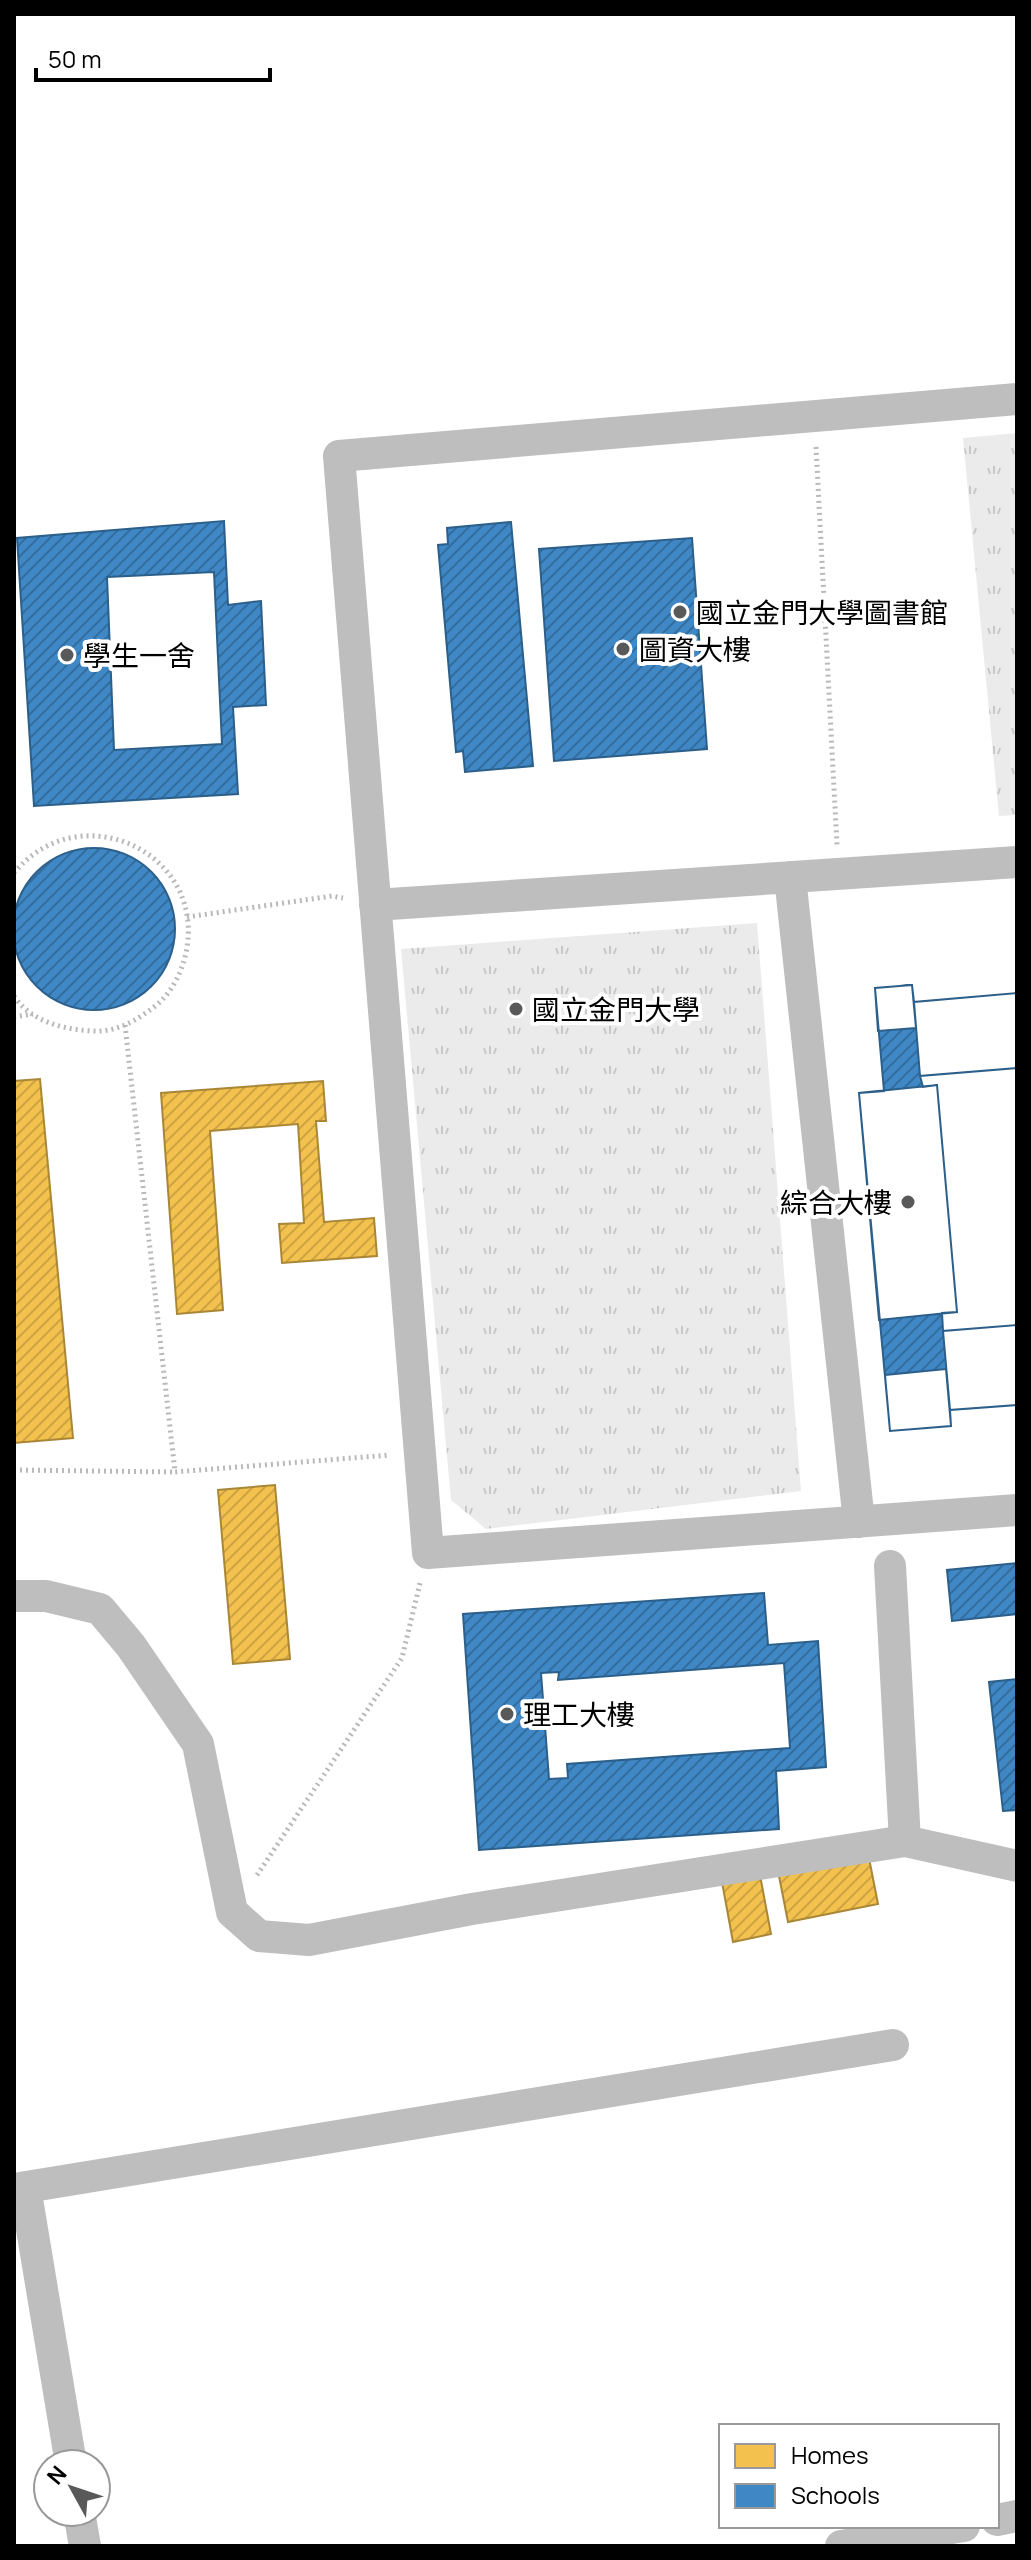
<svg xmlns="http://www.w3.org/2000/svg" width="1031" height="2560" font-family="Manrope,'Noto Sans TC',sans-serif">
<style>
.grass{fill:url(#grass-tufts)}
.homes{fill:url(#homes-hatch);stroke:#a98737;stroke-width:2}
.schools{fill:url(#schools-hatch);stroke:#2c5f8a;stroke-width:2;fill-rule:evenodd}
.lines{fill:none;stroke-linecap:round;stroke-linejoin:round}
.path{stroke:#b9b9b9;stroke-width:5;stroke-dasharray:2 4;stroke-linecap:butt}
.minor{stroke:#bebebe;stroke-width:32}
.poi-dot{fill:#595959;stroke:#fff;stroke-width:3}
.labels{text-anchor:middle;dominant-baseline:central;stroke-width:8;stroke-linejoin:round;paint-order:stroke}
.poi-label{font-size:28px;fill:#000;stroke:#fff;text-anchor:start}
</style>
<defs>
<pattern id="grass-tufts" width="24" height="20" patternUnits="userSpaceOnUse" patternTransform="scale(2)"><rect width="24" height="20" fill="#ebebeb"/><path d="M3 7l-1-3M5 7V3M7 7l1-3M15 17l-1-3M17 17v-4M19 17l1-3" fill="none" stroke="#c8c8c8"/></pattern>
<pattern id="homes-hatch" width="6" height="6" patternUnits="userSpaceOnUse" patternTransform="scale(2)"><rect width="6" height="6" fill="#f2c14e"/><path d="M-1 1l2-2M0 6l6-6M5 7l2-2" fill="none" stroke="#cea442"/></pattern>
<pattern id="schools-hatch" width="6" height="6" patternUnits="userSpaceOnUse" patternTransform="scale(2)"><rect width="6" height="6" fill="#3f88c5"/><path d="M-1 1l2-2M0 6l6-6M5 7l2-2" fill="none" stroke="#326d9e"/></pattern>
</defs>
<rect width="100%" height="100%" fill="#fff"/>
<path class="grass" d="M1017,433v382l-18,1 -36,-378z
M757,923l44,568 -315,38 -35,-29 -50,-551z"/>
<path class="homes" d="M40,1079l33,359 -59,5v-362z
M323,1081l3,40h-10l8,101 50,-4 3,38 -95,7 -3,-39 25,-1 -6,-99 -88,7 13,179 -46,4 -16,-221z
M275,1485l15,174 -57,5 -15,-174z
M868,1853l10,51 -90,18 -10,-51z
M760,1875l11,59 -38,8 -11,-60z"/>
<path class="schools" d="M224,521l4,84 33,-4 5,104 -33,2 5,87 -204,12 -17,-268zM214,572l8,172 -108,6 -7,-173z
M511,522l22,244 -68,6 -2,-21 -7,1 -18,-207 10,-1 -1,-16z
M692,538l15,211 -153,12 -15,-212z
M13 929a81 81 0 1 1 162 0a81 81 0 1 1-162 0Z
M912,985l2,17 103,-9v75l-97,8 3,11 14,-2 20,227 -15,1 1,18 74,-6v80l-67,5 1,16 -61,5 -31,-338 25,-2 -9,-103z
M912,985l4,43 -38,3 -3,-43z
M1017,993v75l-97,8 -6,-74z
M937,1085l20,227 -78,8 -20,-227z
M1017,1325v80l-67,5 -7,-79z
M946,1369l5,57 -61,5 -5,-56z
M1017,1563v51l-65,7 -5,-51z
M764,1593l4,52 50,-4 8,126 -50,4 3,58 -300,21 -16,-236zM784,1663l6,85 -223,16 1,14 -19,1 -8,-106 18,-1 -1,8z
M1017,1679v131l-14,1 -14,-129z"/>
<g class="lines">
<path class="path" d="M816,447l21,398
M14,657h2
M14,873c66,-81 197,-19 171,84 -5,19 -15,38 -31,50 -17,13 -37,25 -60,24 -29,-1 -63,-9 -80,-35
M187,917l145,-21 11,2
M14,1017l19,-3
M125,1025l50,447 215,-17
M14,1470l161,2
M257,1875l145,-217 18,-75"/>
<path class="minor" d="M1017,399l-678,57 89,1097 589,-43
M790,877l69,645
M375,905l642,-43
M890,1566l15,275 112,25
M14,1596h32l54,13 31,37 67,98 34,168 27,24 50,4 163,-31 433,-68
M25,2187l46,277
M14,2189l879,-144
M79,2512l6,34
M997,2520l20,-4
M841,2546l123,-20"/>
</g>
<g class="poi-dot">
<circle cx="680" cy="612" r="8"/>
<circle cx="623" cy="649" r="8"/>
<circle cx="67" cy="655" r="8"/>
<circle cx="516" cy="1009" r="8"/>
<circle cx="908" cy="1202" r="8"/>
<circle cx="507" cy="1714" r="8"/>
</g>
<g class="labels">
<g class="poi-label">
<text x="696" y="612">國立金門大學圖書館</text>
<text x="639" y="649">圖資大樓</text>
<text x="83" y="655">學生一舍</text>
<text x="532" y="1009">國立金門大學</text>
<text x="892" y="1202" text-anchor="end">綜合大樓</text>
<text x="523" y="1714">理工大樓</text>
</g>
</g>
<rect width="1031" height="2560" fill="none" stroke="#000000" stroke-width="32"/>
<rect x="719" y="2424" width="280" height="104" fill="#ffffff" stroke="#999999" stroke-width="2"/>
<rect x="735" y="2444" width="40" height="24" fill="#f2c14e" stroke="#999999" stroke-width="2"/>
<text x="791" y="2464" font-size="24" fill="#000000">Homes</text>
<rect x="735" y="2484" width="40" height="24" fill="#3f88c5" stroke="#999999" stroke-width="2"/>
<text x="791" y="2504" font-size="24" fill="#000000">Schools</text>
<g transform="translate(72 2488) rotate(310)"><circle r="38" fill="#ffffff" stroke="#999999" stroke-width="2"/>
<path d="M0-6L14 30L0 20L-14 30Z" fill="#595959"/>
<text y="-12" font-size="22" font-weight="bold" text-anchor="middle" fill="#000000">N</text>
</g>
<path d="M36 68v12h234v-12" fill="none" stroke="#000000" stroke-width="4"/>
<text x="48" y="68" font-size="24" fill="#000000" stroke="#ffffff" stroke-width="6" paint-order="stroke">50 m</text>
</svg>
